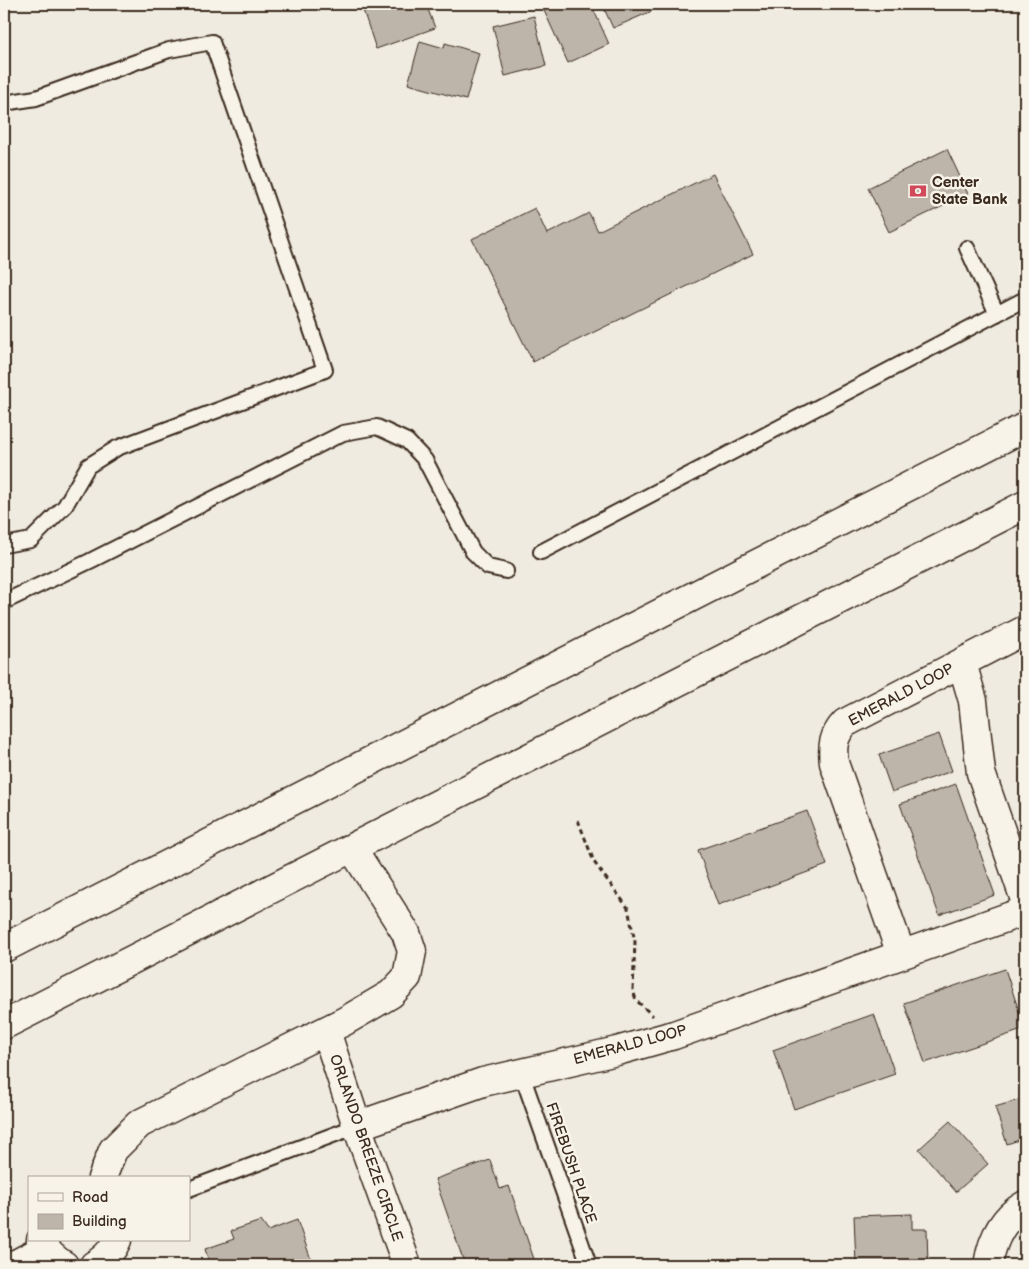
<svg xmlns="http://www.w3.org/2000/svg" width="1029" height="1269" font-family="'Balsamiq Sans',sans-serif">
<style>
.building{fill:#bdb5aa;stroke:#3b2a1e}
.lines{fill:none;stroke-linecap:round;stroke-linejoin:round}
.service-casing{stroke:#3b2a1e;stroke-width:18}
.minor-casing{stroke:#3b2a1e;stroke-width:31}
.trunk-casing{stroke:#3b2a1e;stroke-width:31}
.path{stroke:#3b2a1e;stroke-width:3;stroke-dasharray:5 4;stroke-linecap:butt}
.service{stroke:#f7f3e8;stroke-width:14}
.minor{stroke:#f7f3e8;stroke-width:28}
.trunk{stroke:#f7f3e8;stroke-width:28}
.labels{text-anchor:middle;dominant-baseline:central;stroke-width:5;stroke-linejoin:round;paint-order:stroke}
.poi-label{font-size:15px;font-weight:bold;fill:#3b2a1e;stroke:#f7f3e8;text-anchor:start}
.street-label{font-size:15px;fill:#3b2a1e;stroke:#f7f3e8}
</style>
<rect width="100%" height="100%" fill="#efebe0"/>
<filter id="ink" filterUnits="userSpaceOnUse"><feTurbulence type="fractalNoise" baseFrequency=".02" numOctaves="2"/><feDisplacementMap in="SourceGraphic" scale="10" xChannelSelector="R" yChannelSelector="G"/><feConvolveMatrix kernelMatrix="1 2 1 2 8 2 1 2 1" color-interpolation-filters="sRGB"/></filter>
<g filter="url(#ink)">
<path class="building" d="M361,4h65l9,24 -59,21z
M541,4h50l18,40 -41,19z
M602,4h46l4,7 -39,17z
M534,16l12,50 -41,10 -12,-50z
M420,41l24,7 1,-5 34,10 -13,47 -58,-16z
M947,149l21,45 -79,38 -21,-44z
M713,174l40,80 -220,108 -61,-123 63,-31 12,26 42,-21 9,18z
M939,734l13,37 -60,21 -13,-37z
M956,784l39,111 -56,20 -39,-111z
M807,811l20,54 -109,40 -20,-55z
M1005,969l20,60 -100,34 -21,-60z
M874,1014l21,60 -101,35 -21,-59z
M1025,1098v40l-18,6 -12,-37z
M950,1121l38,43 -32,28 -37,-43z
M490,1160l10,29 9,-3 27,79h-54v-1l-17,1 -30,-86z
M912,1214v15h15l1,36h-72l-2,-49z
M297,1220l16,45h-103l-5,-16 29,-10 -3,-8 30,-10 7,10z"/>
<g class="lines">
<g class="service-casing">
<path id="service" d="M4,103l32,-5 133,-48 43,-8 113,328 -208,78 -29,18 -23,40 -34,34 -27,5
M967,248l30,66
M541,552l484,-253
M4,602l86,-41 253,-128 34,-6 30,14 18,19 48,92 15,15 18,4
M521,1072l68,193
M189,1189l168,-63"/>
</g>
<g class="minor-casing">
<path id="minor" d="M962,663l11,38 8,72 44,127
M901,954l-67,-191c-2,-17 -1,-27 11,-40l180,-93
M326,1031l31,95 50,139
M357,1126l126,-44 134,-31 57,-16 351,-124
M102,1178l11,-28 26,-26 206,-103 46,-27 16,-17 5,-26 -6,-18 -54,-85
M41,1240c5,12 12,19 23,25
M14,1265l30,-16
M94,1265c11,-6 18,-13 23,-25
M988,1265c4,-25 14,-47 37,-60"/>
</g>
<g class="trunk-casing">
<path id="trunk" d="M4,948l1021,-521
M4,1025l1021,-520"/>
</g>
<path class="path" d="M578,820l16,42 34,46 7,34 -2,48 3,10 17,16"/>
<use href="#service" class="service"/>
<use href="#minor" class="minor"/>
<use href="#trunk" class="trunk"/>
</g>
</g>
<defs>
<g id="bank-bare" transform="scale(1.35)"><path d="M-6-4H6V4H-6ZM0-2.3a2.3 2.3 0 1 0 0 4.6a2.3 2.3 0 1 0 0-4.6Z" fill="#d1495b" stroke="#f7f3e8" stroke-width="2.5" paint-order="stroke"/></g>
</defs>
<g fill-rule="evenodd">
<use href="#bank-bare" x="918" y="191"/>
</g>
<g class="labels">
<g class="poi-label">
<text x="932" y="182">Center<tspan x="932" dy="17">State Bank</tspan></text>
</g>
<g class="street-label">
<text transform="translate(901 695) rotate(-28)">EMERALD LOOP</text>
<text transform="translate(630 1045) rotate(-15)">EMERALD LOOP</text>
<text transform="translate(366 1148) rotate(71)">ORLANDO BREEZE CIRCLE</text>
<text transform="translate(571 1163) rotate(71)">FIREBUSH PLACE</text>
</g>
</g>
<rect width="1029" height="1269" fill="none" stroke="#f7f3e8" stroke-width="20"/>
<rect x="10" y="10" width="1009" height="1249" fill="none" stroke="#3b2a1e" stroke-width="2" filter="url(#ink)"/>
<rect x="28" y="1176" width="162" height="65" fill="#f7f3e8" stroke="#aca397"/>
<rect x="38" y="1193" width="25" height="8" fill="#f7f3e8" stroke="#aca397"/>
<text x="72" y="1202" font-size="15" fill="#3b2a1e">Road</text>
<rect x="38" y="1214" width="25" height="15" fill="#bdb5aa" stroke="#aca397"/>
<text x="72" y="1226" font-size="15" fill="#3b2a1e">Building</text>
</svg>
